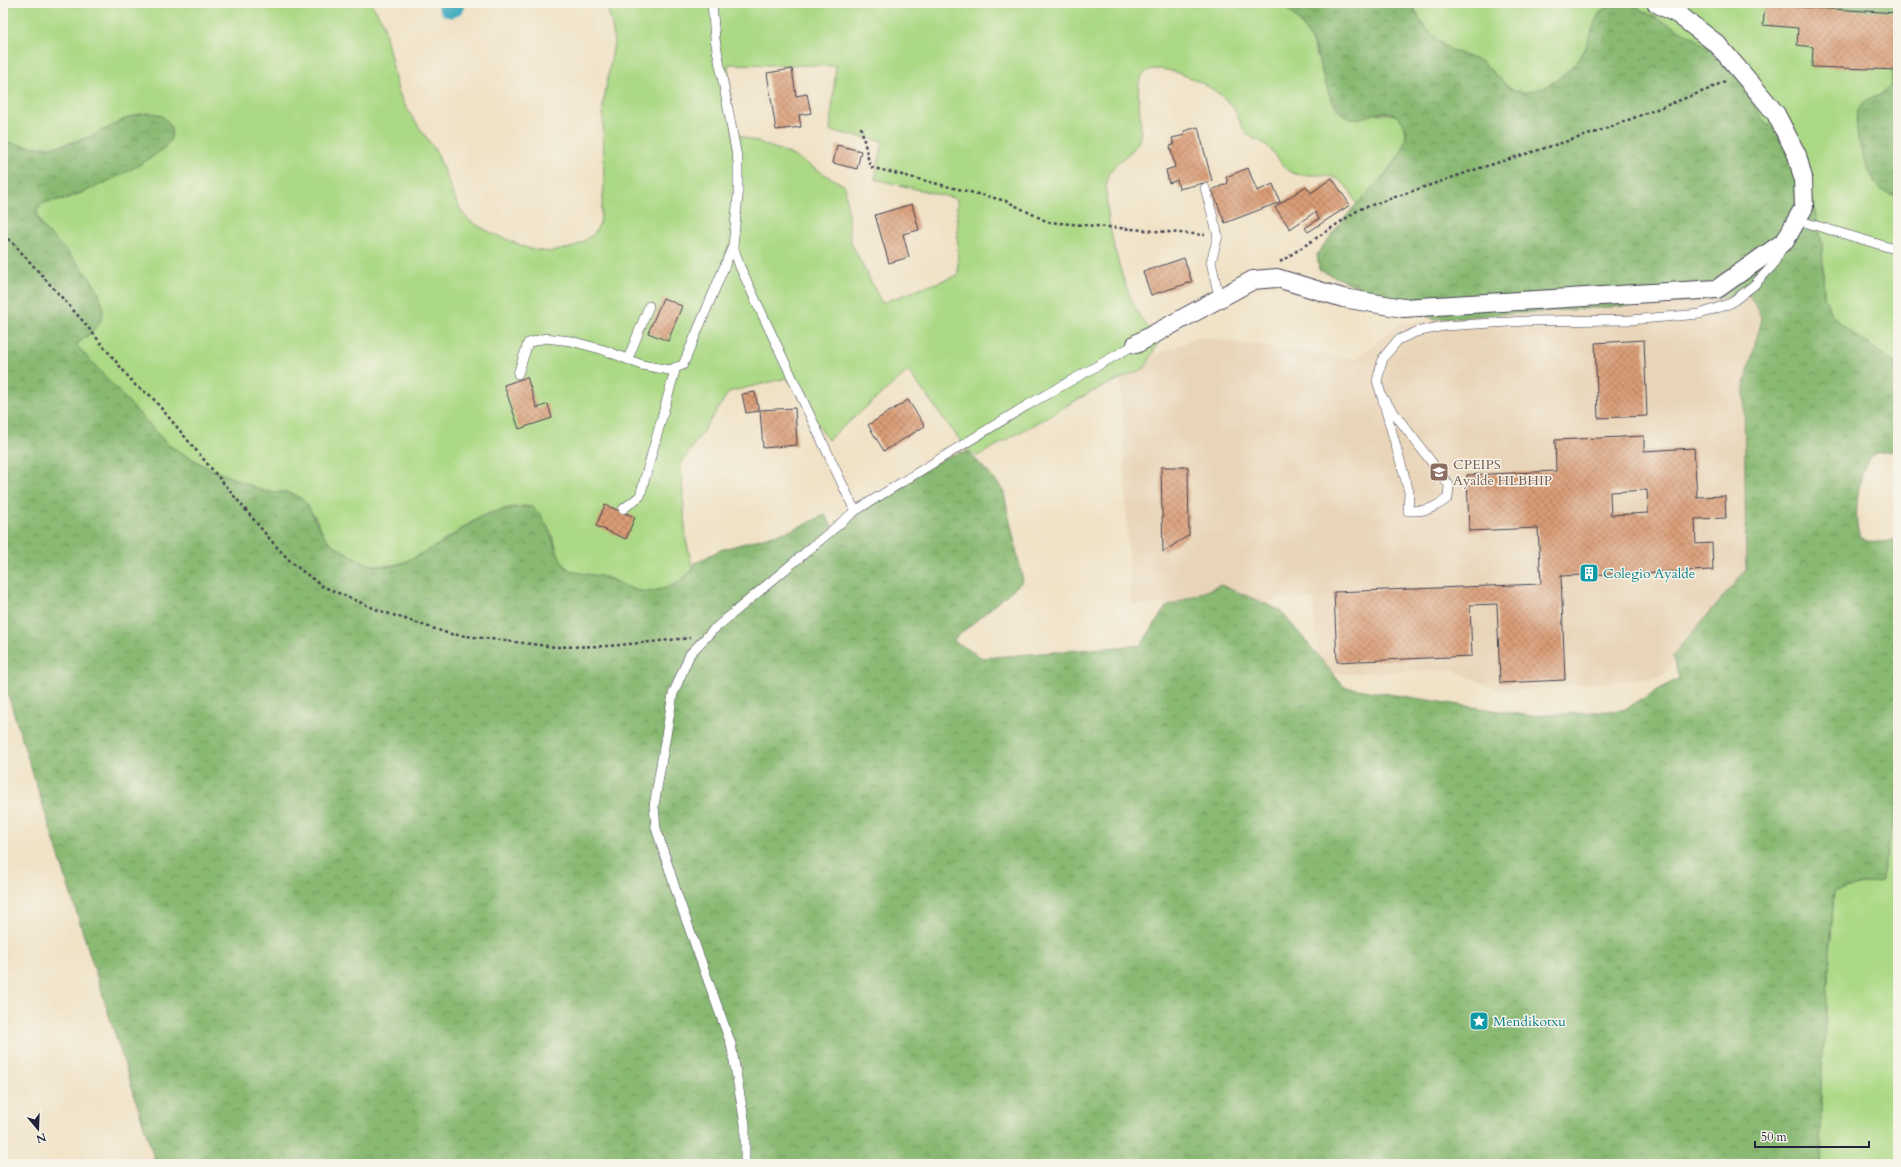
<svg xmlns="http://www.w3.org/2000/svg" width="1901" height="1167" font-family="Cardo,serif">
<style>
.built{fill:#e8d4b7}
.grass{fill:#acd985;stroke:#677e60;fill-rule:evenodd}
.forest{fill:url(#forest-crowns);stroke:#566e56}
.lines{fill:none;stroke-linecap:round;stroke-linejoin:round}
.river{stroke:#3ea9be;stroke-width:27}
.building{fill:url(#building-cross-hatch);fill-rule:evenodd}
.service-casing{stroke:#413f50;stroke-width:10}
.minor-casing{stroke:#413f50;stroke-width:20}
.path{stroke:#413f50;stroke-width:2.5;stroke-dasharray:3 3;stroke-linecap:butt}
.service{stroke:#fff;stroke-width:9}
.minor{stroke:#fff;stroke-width:18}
.labels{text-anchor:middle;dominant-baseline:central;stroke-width:3;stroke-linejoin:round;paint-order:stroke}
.education-label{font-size:14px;fill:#785e54;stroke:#f7f3e8;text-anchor:start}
.culture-label{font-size:14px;fill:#0d838f;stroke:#f7f3e8;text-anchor:start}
</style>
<defs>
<pattern id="forest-crowns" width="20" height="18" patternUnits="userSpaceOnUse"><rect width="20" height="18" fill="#89b972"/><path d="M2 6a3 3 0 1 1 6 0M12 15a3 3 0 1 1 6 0" fill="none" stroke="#70965f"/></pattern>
<pattern id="building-cross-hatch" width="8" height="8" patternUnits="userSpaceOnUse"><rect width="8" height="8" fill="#da9c76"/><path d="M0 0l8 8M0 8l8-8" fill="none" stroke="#b07f62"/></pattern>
</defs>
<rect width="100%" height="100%" fill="#f7f3e8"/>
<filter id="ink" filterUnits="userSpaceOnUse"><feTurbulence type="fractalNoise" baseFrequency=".025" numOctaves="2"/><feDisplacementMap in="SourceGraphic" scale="8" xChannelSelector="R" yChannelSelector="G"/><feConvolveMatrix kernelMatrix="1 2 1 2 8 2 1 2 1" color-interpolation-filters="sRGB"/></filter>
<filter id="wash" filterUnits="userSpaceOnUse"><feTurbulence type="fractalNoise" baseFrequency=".012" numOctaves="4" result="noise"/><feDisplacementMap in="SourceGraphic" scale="16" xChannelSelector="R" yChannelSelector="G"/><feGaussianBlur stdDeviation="0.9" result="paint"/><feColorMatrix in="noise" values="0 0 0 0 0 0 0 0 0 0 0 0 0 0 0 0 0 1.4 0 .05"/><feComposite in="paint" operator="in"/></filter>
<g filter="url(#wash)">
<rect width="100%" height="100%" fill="#f0e2c6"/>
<path class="built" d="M1744,282l19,24 -6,23 -7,244 -89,104 -159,15 -50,-23 -133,6 -6,-76 -182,6 -11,-234 78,-34 158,22 44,-36 236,-15 55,-7z"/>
<path class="grass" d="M3,3h368l12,19 15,69 8,17 31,45 17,44 9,17 7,7 21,12 39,16 19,3 22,-4 10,-5 13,-9 6,-11 4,-36 -1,-83 11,-61 -2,-18 -6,-22h675c29,27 32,39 43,76 17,11 34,25 52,34 8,3 16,-2 24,5 7,9 7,20 4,30l-28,38 -19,18c-13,-26 -21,-30 -49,-29 -6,0 -12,0 -18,-3 -10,-7 -15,-20 -24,-27 -5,-4 -11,-5 -16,-9 -10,-6 -11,-21 -18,-30 -12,-17 -54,-37 -74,-37 -35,-1 -11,51 -19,71 -6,16 -26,20 -31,37 -9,28 18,132 41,151 4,2 10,2 15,3l-19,37 -54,24 -113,64 -9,-4 -61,-81 -80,69 -41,-62 -58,14 -48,72 5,76 7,29c-14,16 -37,28 -58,21 -10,-3 -20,-11 -31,-13 -11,-3 -29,-1 -38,-10 -11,-10 -10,-31 -19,-41 -6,-7 -24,-15 -32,-19 -12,2 -24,5 -35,10 -13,7 -25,17 -38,25 -41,29 -73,34 -112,0 -10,-9 -11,-22 -19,-31 -5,-7 -12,-12 -17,-17l-28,-2 -58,-24 -40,-23 -92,-100 15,-12 4,-47c-7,-9 -13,-17 -20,-25 -13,-15 -37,-30 -38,-52 6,-10 24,-8 34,-12 33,-12 66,-30 95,-51l-70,-11 -37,11 -19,2 -17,-2 -20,-5zM728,64l108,2 -6,65 53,10 -8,38 82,20 1,76 -76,28 -31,-60 -6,-57 -57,-33 -55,-20z
M1411,3h371l15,6 94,54 2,20 -4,6 -19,10 -13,28 7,30 11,26 7,7 16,5v170l-50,-35 -17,-16 -7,-18 -2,-52 -8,-37 -8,-25 -34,-52 -11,-13 -22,-36 -151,-38c-10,23 -49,63 -77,45 -11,-7 -18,-18 -30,-25 -10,-6 -21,-8 -31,-13 -19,-10 -29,-29 -39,-47z
M1898,802v362h-77v-80l13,-193 47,-10z"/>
<path class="forest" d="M1281,3h130l9,18 18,20 13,9 31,12 29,27 13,3 20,-4 25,-17 15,-19 11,-30 5,-10 9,-6 7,-3h9l11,4 59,31 18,14 26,29 22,36 26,27 19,38 8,25 8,37 2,52 7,18 17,16 50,35v86c-10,0 -23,0 -29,8 -10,11 -16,61 -10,74 1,4 5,7 8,8l16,1 15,-3v263l-17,79 -47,10 -13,193v80h-1665l-153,-485v-538c47,13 74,4 116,-19 15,-8 43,-17 51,4 2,4 2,10 0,15 -10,18 -79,49 -100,56 -10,4 -27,2 -33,12v8l4,8c17,20 76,67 59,97 -6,10 -16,16 -24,23l92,100 40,23 58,24h20l15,6 6,6 12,23 9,14 10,7 27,15 10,3h18l12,-4 35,-18 42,-28 18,-6 23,-4 9,1 8,7 7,12 14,34 5,8 9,4 30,5 30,13 14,2 17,-4 12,-5 15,-14 2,-6 25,-13 72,-20 33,-15 9,14c11,-7 23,-13 34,-21 23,-16 73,-57 101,-56l34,37 20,92 -70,59 29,18 159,-13 25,-38 55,-22 59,25 64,77 187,29 92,-6 56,-32 -6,-23 73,-85 -2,-183 18,-69 -13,-23 -91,9 -224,15 -115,-49 -2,-16c13,-16 25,-35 40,-50 15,-15 59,-55 47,-79 -3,-6 -7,-10 -13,-12 -18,-4 -38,16 -52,-2 -15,-18 -16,-44 -25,-65 -7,-18 -19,-30 -33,-43z
M1782,3h116v192c-6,0 -13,-2 -17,-6 -14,-12 -30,-61 -23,-78 11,-25 40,-6 33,-48l-94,-54z"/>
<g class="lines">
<path class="river" d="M451,3v1"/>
</g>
<g id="blocks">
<path class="building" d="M1765,5l133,8v57l-86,-3 1,-20 -16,-2 1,-17 -35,-3z
M792,69l4,27 11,-2 4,19 -12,2 2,12 -25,3 -9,-57z
M1198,127l14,54 -33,8 -2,-9 -8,3 -3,-13 9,-3 -5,-21 4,-1 -2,-7 13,-3 -1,-4z
M837,145l24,6 -4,18 -24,-6z
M1248,168l9,23 16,-7 7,18 -55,21 -13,-33 16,-7 -2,-6z
M1332,178l18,27 -42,27 -3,-4 14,-9 -4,-7 -25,17 -15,-22 31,-21 5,7z
M912,204l7,26 -16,4 6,23 -20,6 -14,-48z
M1184,258l8,24 -41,13 -8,-23z
M663,298l19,8 -14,35 -20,-8z
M1644,340l3,76 -49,2 -3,-75z
M527,377l10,31 11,-4 4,14 -33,11 -15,-44z
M755,392l4,19 -13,2 -4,-19z
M908,400l17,26 -41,25 -16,-26z
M795,408l2,37 -34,3 -3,-38z
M1644,436v15l50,-3 3,49 28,-1 1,22 -31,1 1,25 16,-1 1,27 -152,6 4,104 -65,3 -3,-79 -27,1 2,51 -135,6 -3,-70 207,-8 -3,-56 -69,3 -2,-56 89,-4 -1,-31zM1647,490l1,23 -37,2 -1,-23z
M1161,467h27l1,68 -26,17z
M605,505l30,12 -9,22 -30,-13z"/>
</g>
</g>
<g filter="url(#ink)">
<use href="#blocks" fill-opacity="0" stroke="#413f50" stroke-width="1"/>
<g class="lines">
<g class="service-casing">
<path id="service" d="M712,3l3,36 23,123v34l-5,50 7,21 115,244
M1205,188l13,48 -7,26 8,35
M1797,220l101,30
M628,359l21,-53
M518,374l10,-31 17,-5 26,3 33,9 38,15 27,5 14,-5 50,-119
M1382,397l67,88 -1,13c-15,11 -21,13 -40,13l1,-19 -27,-95 -5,-16 6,-23 15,-18 18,-8 28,-6 82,-5 104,-1 70,-6 31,-11 23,-18 18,-19 10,-18
M623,509l17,-13 36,-129
M745,1164v-40l-14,-80 -52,-144 -23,-72 -2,-22 19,-112 17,-40 23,-24 142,-119 171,-105 110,-62"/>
</g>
<g class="minor-casing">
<path id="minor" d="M1136,344l117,-64 24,-2 66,20 60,10 314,-19 68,-48 19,-34 -1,-29 -6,-23 -21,-41 -23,-28 -36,-42 -38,-29 -23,-12"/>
</g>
<path class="path" d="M861,127l9,40 136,34 42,21 157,13
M3,236l8,5 71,79 54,66 15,10 123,148 18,19 30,23 56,24 72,24 106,13 53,-1 81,-8
M1280,262l80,-53 117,-40 120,-37 112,-43 18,-9"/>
<use href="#service" class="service"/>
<use href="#minor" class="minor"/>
</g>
</g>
<defs>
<g id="school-square" transform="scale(1)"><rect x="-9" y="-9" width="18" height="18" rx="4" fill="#8d6e63" stroke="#f7f3e8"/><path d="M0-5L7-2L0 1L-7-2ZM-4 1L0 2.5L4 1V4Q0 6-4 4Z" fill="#fff"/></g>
<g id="building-square" transform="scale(1)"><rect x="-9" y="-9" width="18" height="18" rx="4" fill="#0f9aa8" stroke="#f7f3e8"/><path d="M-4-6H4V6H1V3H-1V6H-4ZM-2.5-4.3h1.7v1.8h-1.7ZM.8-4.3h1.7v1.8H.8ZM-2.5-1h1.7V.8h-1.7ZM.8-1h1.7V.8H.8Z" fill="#fff"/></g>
<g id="sight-square" transform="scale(1)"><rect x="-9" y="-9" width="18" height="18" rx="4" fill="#0f9aa8" stroke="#f7f3e8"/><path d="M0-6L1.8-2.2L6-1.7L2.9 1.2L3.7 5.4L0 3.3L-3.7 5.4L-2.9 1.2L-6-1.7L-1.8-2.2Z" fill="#fff"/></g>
</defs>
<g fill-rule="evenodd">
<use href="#school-square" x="1439" y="472"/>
<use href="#building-square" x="1589" y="573"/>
<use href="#sight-square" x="1479" y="1021"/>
</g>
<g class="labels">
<g class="education-label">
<text x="1453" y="464">CPEIPS<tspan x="1453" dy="16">Ayalde HLBHIP</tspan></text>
</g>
<g class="culture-label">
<text x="1603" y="573">Colegio Ayalde</text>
<text x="1493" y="1021">Mendikotxu</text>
</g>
</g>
<rect width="1901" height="1167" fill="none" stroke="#f7f3e8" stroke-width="16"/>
<g transform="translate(38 1129) rotate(161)" stroke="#f7f3e8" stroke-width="3" paint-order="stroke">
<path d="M0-3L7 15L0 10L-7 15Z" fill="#22223b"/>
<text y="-6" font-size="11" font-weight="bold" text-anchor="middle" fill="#22223b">N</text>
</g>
<path d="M1755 1141v6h114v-6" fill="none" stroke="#22223b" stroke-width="2"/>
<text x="1761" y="1141" font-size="12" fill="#22223b" stroke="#f7f3e8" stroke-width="3" paint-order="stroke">50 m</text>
</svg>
